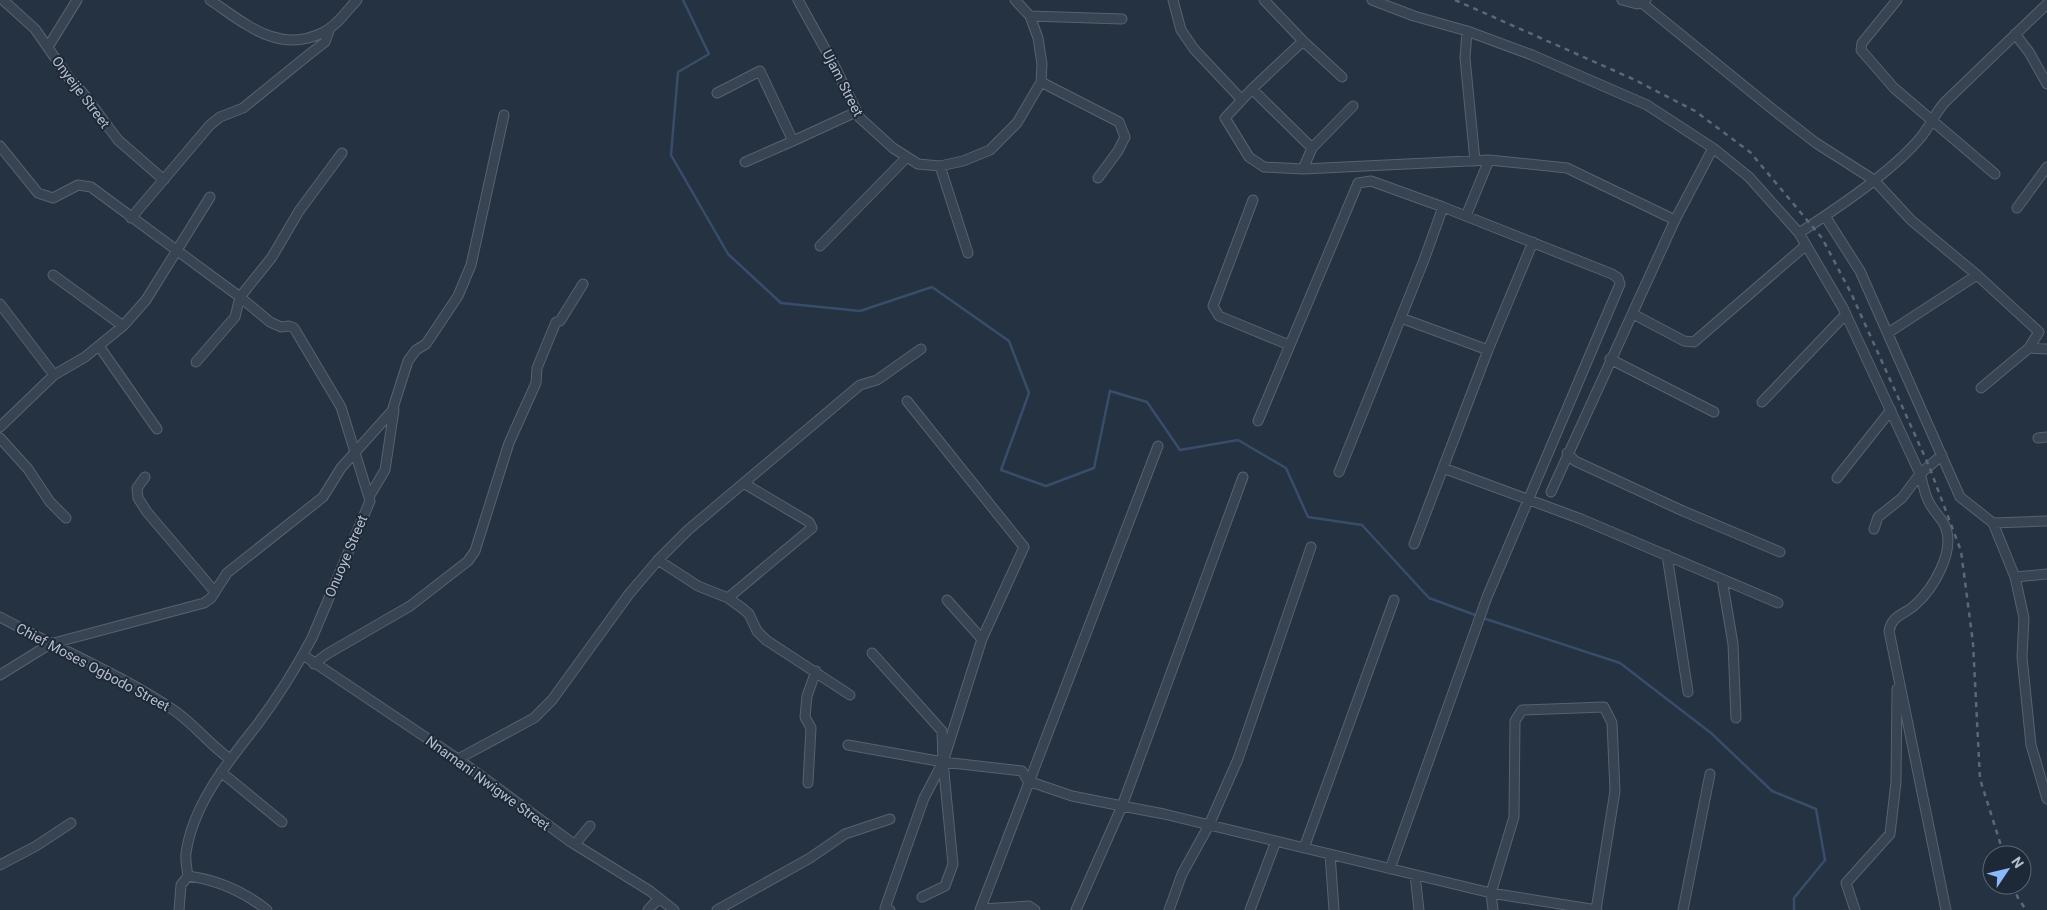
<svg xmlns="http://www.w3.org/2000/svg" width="2047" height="910" font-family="Roboto,sans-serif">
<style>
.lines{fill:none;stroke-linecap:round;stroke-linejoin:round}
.stream{stroke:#384d6a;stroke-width:2.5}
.minor-casing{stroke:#57626f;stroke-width:11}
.minor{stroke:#394452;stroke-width:9}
.rail{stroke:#5b6879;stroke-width:2.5;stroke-dasharray:5 5;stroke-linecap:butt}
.labels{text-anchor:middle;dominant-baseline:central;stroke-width:4;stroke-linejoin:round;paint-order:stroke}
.street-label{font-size:14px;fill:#b6bfcc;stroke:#1e2937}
</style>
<rect width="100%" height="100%" fill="#253242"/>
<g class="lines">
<path class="stream" d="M683,0l26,54 -31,18 -7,83 57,99 53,49 79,8 72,-24 77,54 20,52 -28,77 45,16 48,-18 16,-77 37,11 33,48 58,-10 48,28 22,49 54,8 67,73 49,18
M1483,618l137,45 91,70 61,58 44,18 9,51 -31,38v12"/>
<g class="minor-casing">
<path id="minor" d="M3,0l32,29 34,49 14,15 35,47 46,40
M210,0c36,24 69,55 114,32 14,-7 23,-22 33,-32
M798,0l36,65 26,53 33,30 25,16 22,2 23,-5 27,-11 27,-27 24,-41 1,-18 -4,-26 -8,-22 -15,-16
M1173,0l8,30 13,19 48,51
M1264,0l39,41
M1372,0l42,16 53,15 65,24 115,50 66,43 36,29 50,56 44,75 77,166c3,9 4,18 8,26 4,10 13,17 17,26 11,25 -12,63 -30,79 -11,10 -23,10 -26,26l57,279
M1622,0l15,4 9,-4
M1897,0l-35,43 -1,7 33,38 101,86
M1642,3l129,105 45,35 58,37 37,40 66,55 62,57 -10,16 -48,40
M1030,16l92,3
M1467,31l-2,27 10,103
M2015,34l14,18 18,32
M48,47l29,-47
M1342,77l-39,-36 -51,48 -27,29 24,39 15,10 39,2 186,-9 78,8 108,52
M1041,82l78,40 6,15 -7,14 -20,27
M1252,89l60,59 41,-42
M717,93l43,-22 33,70 63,-29
M0,146l38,47 15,5 25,-13 13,2 149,110 30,25 11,5 8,-1 5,2 47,79 29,94 -58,137c-16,30 -34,59 -55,87 -29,37 -64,79 -71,128 -1,7 1,16 2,23l-7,9 -2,25
M745,162l48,-21
M940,166l28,87
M1303,169l9,-21
M1253,200l-40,106 6,10 70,29
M2017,208l30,-41
M1466,216l23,-56
M1825,216l35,55 100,226 33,26 22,54 9,41 -2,39 9,88 16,54
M131,218l79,-93 10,-8 23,-9 64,-52 18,-14 5,-14
M1799,233c37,-24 94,-62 122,-96 9,-11 14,-24 24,-35l102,-98
M820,246l87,-89
M53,275l70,51
M0,304l54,71
M1633,314l51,27 10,1 111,-96
M1401,318l87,32
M1888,333l89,-58
M99,346l58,83
M2029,348l18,1
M1610,359l104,53
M196,362l39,-45 5,-20 32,-40 27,-46 43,-58
M907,401l117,146 -42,92 -35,-39
M1762,402l84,-88
M1258,421c33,-79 67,-158 100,-238l13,-2 72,26 169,67 6,4 2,6 -133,313 -97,272
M0,427l54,-52 31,-18 38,-31 23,-26 64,-103
M0,438l28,31 22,33 16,16
M2038,438l9,-1
M1567,453l8,8 108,50 97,41
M1443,468l138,51 197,84
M1339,472l85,-212 19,-53
M145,477l-8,11 1,10 9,14 68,80
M1837,478l54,-68
M1551,492l124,-272 38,-72
M369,497l16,-27 9,-60
M1993,523l54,-2
M1874,529l4,-12 24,-19 18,-24 22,-19
M1414,544l74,-194 45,-108
M1667,555l21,137
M658,560l40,26 30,12 14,10 7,6 8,17 9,9 84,55
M2015,577l32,-3
M1722,579l11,65 3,74
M728,598l84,-70 -3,-6 -64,-38
M0,617c57,31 122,58 175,94 20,14 35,34 55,48
M872,653l70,78 1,31 79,9 6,10 44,15 50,10 121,-329
M303,655l155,104 113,83 79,49 24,19
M314,664l13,-10 83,-48 58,-45 7,-10 34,-108 27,-60 1,-15 19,-46 4,-1 23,-37
M0,675l50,-31 154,-41 7,-5 16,-25 96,-76 18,-29 51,-57 16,-50 8,-11 10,-6 32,-48 13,-31 33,-150
M848,745l95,17
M458,759l76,-41 18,-18 77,-106 29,-34 30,-30 172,-145 17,-5 44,-31
M221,772l61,50
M808,783l3,-55 -6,-11 2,-21 9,-25
M575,844l15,-18
M1304,848l90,-248
M1330,854l4,56
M0,865l36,-19 35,-23
M1415,875l4,35
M188,876c30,4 55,15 79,34
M922,897l23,-11 8,-22 -10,-102
M981,909l48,-3 6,4
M648,910l11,-12
M717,910l93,-52 35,-24 45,-15
M890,910l-5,-2 39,-110 19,-36 39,-123
M980,910l178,-464
M1076,910l46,-104 42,8 327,79 106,17
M1169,910l13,-36 27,-49 29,-66 73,-212
M1250,910l26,-69
M1493,910l-2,-17 23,-76 1,-96 7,-11 82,-3 8,16 3,68 -19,119
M1683,910l27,-136
M1855,910l-9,-27 44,-49 6,-52 1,-93"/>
</g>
<use href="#minor" class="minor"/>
<path class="rail" d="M1455,0l178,79 62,32 55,41 72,86 29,55 78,173 32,85 12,92 7,136 24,76
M2013,885l5,13 8,12"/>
</g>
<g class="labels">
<g class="street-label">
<text transform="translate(843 83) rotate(63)">Ujam Street</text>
<text transform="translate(81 92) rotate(53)">Onyeije Street</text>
<text transform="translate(346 556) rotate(-67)">Onuoye Street</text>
<text transform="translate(93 667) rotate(28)">Chief Moses Ogbodo Street</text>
<text transform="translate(488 783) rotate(36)">Nnamani Nwigwe Street</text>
</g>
</g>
<g transform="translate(2007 870) rotate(55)"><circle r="24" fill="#1e2937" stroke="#5b6573"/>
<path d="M0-4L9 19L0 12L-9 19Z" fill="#8bb8fc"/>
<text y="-8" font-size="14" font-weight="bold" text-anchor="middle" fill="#b6bfcc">N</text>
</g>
</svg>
